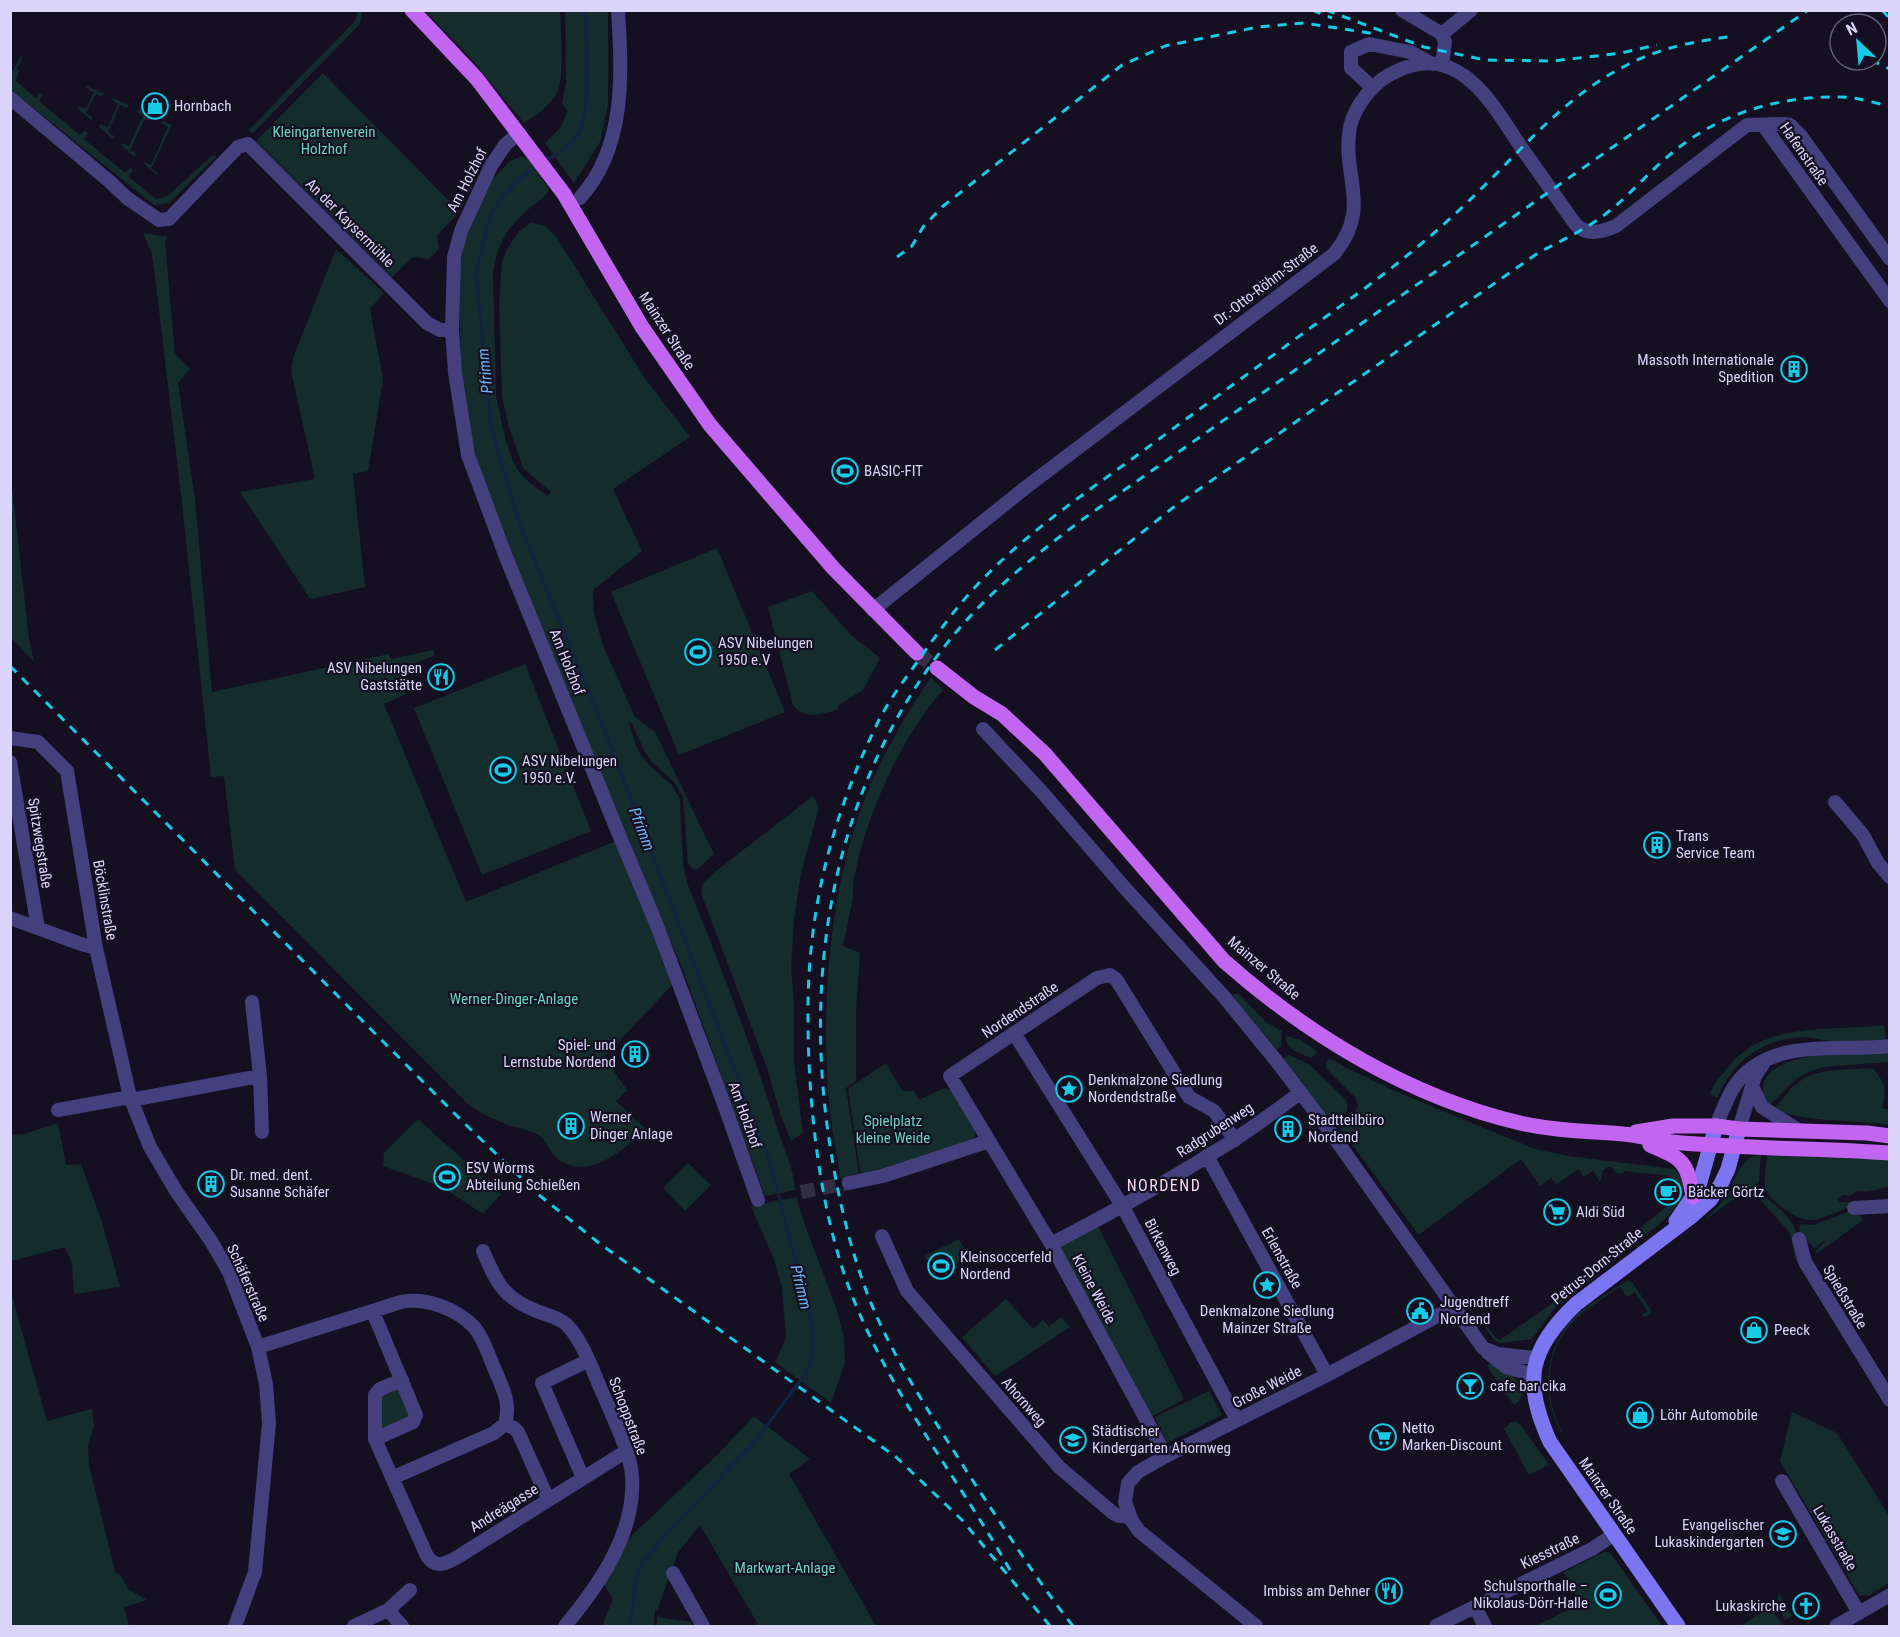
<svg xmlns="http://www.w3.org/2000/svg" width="1900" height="1637" font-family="'Roboto Condensed',sans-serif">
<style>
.green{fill:#142c2c}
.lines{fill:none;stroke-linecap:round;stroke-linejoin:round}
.stream{stroke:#122444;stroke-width:3}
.street-tunnel{stroke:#322e43;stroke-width:14;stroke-dasharray:14 7;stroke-linecap:butt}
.primary-tunnel{stroke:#322e43;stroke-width:15;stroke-dasharray:15 8;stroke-linecap:butt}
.street{stroke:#443f7d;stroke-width:14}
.secondary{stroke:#7c75f2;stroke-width:15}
.primary{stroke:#c266f1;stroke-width:15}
.rail{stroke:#15cbe8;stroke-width:3;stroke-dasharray:9 8;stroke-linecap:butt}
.labels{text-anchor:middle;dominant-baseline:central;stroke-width:4.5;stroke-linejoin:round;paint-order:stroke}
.poi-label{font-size:15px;fill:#dbd5fb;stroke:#141022;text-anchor:start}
.park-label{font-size:15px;fill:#68d5bd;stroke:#141022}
.street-label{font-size:15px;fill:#dbd5fb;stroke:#141022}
.water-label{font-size:16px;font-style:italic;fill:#6db0f2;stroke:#141022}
.neighbourhood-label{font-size:16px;letter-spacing:1.5px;fill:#fbd7ed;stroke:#141022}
</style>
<rect width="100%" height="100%" fill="#141022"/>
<path class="green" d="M358,11h4l-2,13 -107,109 -4,-3 106,-109z
M425,11h135c1,19 4,63 -2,79 -6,15 -22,25 -34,33l-54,-66z
M565,11h43v93l-8,38 -26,41 -29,-40 15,-15 8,-17 -6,-8 4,-21z
M21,56l2,1 -6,12 2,2 -3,10 20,17 4,-6 3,3 -4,6 41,34 5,-5 3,3 -4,6 41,34 5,-5 3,3 -5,5 28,23 10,-2 47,-42 4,1 -48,47 -15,2 -143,-115v-16z
M323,73l137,139 -23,23 2,14 -10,10 -16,-2 -21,20 -136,-136z
M87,86l17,8 -2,2 -6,-2 -10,19 7,4 -2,3 -14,-12 1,-2 8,3 8,-17 -8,-4z
M113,98l16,7 -2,3 -7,-3 -12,27 6,4 -1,3 -14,-12 1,-3 8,3 10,-23 -7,-4z
M138,109l16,8 -1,2 -7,-3 -16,34 6,3 -1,4 -14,-12 1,-2 7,3 14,-31 -6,-3z
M163,121l9,4 -21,44 7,3 -1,3 -14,-12v-1l8,3 17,-38 -6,-4z
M521,156l7,3 21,30 -2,5c-30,24 -49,39 -54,79l3,122c4,20 11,60 23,77 6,9 20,17 29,24l3,-4 -28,-24 -15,-44 -6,-27 -3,-94 3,-42 5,-12 12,-18 12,-8 13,2 11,10 89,142 46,60 -77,52 29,62 -49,39 1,22 8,31 33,74 20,15 59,122 -15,14 -5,2 -6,-6 -5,-68 -10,-15 -20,-18 -8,-11 -13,-28 -3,-2 6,21 6,13 10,11 21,18 8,14 3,64 4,20c32,79 63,159 89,241 6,22 18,43 19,66l-30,6 -82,-226 -128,-306 -70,-181 -15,-46 -9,-63 -2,-94 2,-18 5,-29 24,-51 19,-20z
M143,233l24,4 -2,5 10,112 15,15 -12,14 17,116 17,193 177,-38 2,5 42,-9 2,5 -37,16 8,23 -22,10 82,198 150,-61 58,142 -70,74 23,33 -11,11 30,28c-22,20 -56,53 -88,30 -9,-6 -11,-19 -20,-24 -9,-5 -18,-7 -27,-9 -15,-5 -28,-12 -41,-20l-235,-236 -11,-94 -13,1 -29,-274 -27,-226 -3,-23z
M336,249l48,44 -14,16 13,70 -15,92 -15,3 12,113 -55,12 -70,-107 75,-13 -24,-108 2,-13z
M11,478l18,161 5,23 -23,-24z
M717,548l68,164 -106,43 -68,-163z
M812,591l39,44 29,23 -17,32 -24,15 -2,5c-15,4 -34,10 -44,-5l-25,-98z
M525,664l66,167 -109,44 -68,-167z
M931,677l12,13c-40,44 -77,125 -88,184 -2,7 -2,15 -2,23 -3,16 -7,33 -10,49l17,7 -4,56v72l-10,7 13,86 -19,3c-4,-30 -11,-60 -12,-90 -6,-89 2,-193 33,-278 17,-47 42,-90 70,-132z
M813,796l6,12 -18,65 -7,47 -3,47 3,35v60l9,71 -12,8 -11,-28 -13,-45 -66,-175 2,-10 13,-12z
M1233,994h6l27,28 16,9 -1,15 -4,4 -41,-49z
M1884,1025l2,13 -3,3c-17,0 -34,1 -52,0 -9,0 -18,-4 -27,-4 -43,2 -70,24 -87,61l-7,-4c4,-10 11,-19 18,-27 38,-47 103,-35 156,-42z
M1286,1036l15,4 17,12 -7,6c-12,-6 -26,-7 -25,-22z
M1883,1052l6,2v8l-65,5 -13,4 -14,7 -28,28c-6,-8 -8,-16 -4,-26 15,-31 89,-25 118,-28z
M1289,1055l21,10 36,35c6,13 -8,25 -19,17l-44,-56v-3z
M1329,1058l18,10 50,24 138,57 33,7 106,13c4,4 9,9 10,15 3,28 -52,60 -72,75l-4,6 -8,-10 2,-2 4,3 72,-59v-11l-8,-10 -46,-5 -1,3 -7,-1 -6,-7 -7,4 -3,12 -7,-11 -9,6 -6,-8 -22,16 -5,-7 -11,8 -19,-27 -101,75 -3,-1 -77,-105 10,-8 8,-14 -3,-9 -29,-29v-4z
M886,1063l16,28h12l5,9 25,-12 7,2 25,41 -3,9 -112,37 -13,-88z
M1873,1068c12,15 14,21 9,40l7,2v15c-37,-6 -82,-2 -116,-16 9,-8 16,-20 26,-27 19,-15 50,-12 74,-14z
M418,1119l83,75 -18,20 -41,-27 -59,-21 1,-13z
M58,1123l8,42 15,-1 21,58 18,65 -46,7 -2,-30 -7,-17 -54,14v-126l13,-1z
M1767,1153l122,4v29c-7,3 -26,7 -33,5l-6,5 -7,-1 -6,4 3,3h11l2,4c-13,4 -27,12 -40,14 -14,2 -46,-20 -48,-33 -1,-11 1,-23 2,-34z
M1761,1154l-2,28 -55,38c7,-7 14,-13 20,-21 12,-18 13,-40 37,-45z
M688,1163l23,22 -26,26 -22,-23z
M1755,1193h4c14,11 33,22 37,40 2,10 -3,11 1,24l55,88 -2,3 -55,-90 -5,-25 -35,-39 -4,3z
M796,1197l10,31 31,82 7,28 1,25 -14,40 -56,-41 11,-24 -4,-51 -7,-25 -24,-56z
M1855,1209l8,11 -47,34v-3l11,-12 -13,9 -6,-7 -8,-3 -1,-10 2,-4 13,1z
M1097,1224l87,175 -38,21 -92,-175z
M959,1239l10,18 -34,18 -10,-19z
M1589,1269l6,8 -41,32 -22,30 -32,4 -6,-3 -10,-14 2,-1 10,13 4,2 87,-61 -4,-7z
M1627,1281l5,1 19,28v4l-7,3 -2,-2 6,-4 -13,-19 -8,5 -7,-10c-15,10 -32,20 -45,33 -30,28 -33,79 -12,112l-1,1c-21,-33 -18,-82 9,-112 15,-16 37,-28 56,-40z
M10,1289l37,132 45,-12 2,17 -6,19 1,20 26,107 7,5 6,12 19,11 -23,7 5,19h-118z
M1006,1299l27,30 10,-9 6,7 12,-10 9,10 -75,49 -33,-39z
M1490,1363c15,6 48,25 24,42l-27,-39z
M397,1386l14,31 -31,13v-36z
M1209,1391l13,24 -55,28 -12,-26z
M1792,1412l45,21 52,83v67l-21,13 -9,-1 -79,-134z
M754,1416l56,43 -21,15 87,152h-117l-59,-101 -22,27 -21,59 -2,-2 -1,17h-52l11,-27 -9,-15 23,-44 92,-87z
M1515,1421l6,4 28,40 -20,10 -25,-46 6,-6z
M1604,1552h4l4,3 50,71h-127l45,-22 -16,-32z
M1779,1593l13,23 -7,4 -8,-15z
M1766,1610l8,3 10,13h-43z
M657,1617l34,5 3,4h-37z"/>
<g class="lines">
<path class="stream" d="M545,161c9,-6 23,-13 30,-22 18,-22 11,-100 10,-129
M537,166l-19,14 -18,19 -11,20 -13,54 15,154 29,98 85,206 166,434 42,166v21l-7,21 -53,71 -88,91 -23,29 -6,14 -6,48"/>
<path class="street-tunnel" d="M801,1192l48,-9"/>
<path class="primary-tunnel" d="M917,653l20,15"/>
<path class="street" d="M1402,10l40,24
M1442,65l3,-23 -3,-8 29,-24
M1373,88l-22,-20v-16l18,-8 41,8 20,11
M10,98l99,83 18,17 32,22 10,-1 69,-72 10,-3 179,179 13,7h12
M1763,125l127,176
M519,133l-14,12 -14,21 -30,65 -7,26 -2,73 3,43 13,82 38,102 116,285 34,81 68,181 34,96
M580,198c46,-51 42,-123 38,-188
M873,610l152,-122 309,-234c39,-47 7,-78 16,-127 5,-22 24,-46 45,-55 16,-8 35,-12 53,-5 34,13 55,54 75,83 18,25 35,50 53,75 12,11 26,7 40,1l131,-101 37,-1 6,1 11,11 89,123
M983,729l59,63 82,95 101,111 53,65 51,67 154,218 15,6 38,4
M10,738l28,4 29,29 29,177 34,149 20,50 26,44 35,50 18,31 29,75 8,37 3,39 -14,149 -20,54
M10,762l28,166
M1835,802l28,33 15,28 12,14
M10,918l71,26 15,4
M252,1002l8,74 2,56
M1014,1033l109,174 114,213
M1752,1086l10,21 36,23
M131,1100l129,-24
M58,1110l72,-13
M1716,1126c7,-16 12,-33 23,-46 37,-43 101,-28 151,-34
M1739,1129l16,-53 8,-12
M1207,1156l120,219
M849,1183l34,-7 106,-35
M1854,1208l36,-2
M882,1236l25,55 152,176 54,46 6,3h10
M1799,1239l6,23 85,138
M1051,1244c62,-32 123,-66 181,-103 24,-15 46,-32 68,-48
M483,1251c14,33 21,48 56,61 9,3 21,6 28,13 16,16 27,49 36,69 9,21 28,60 29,82 4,57 -33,109 -67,150
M373,1312l43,103 -3,7 -38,17 52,117c9,13 17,8 29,2l169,-106
M258,1347l143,-45c25,-5 56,7 73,25 10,11 15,30 21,43 8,19 16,33 10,54l9,4 4,4 30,67
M1487,1352l19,15 28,8
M375,1439v-44l5,-6 22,-9
M1166,1456l-115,-212 -101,-168 147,-98 13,-3 6,4 73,118 25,14 21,29
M392,1478l102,-45 11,-9
M583,1478l-41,-95 45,-22
M1782,1481l77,132
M673,1573l30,53
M1475,1607l10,19
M388,1610l14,16
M354,1626l34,-16 22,-20
M1256,1626l-117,-95 -7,-10 -7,-19 3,-19 10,-11 28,-16 161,-81 127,-68
M1436,1626l156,-77 21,-14
M1836,1626l54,-31"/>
<path class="secondary" d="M1676,1221l22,-32 18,-63
M1678,1626l-128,-184c-27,-60 -22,-92 26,-138l116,-88 18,-16 11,-16 7,-15 11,-40"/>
<path class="primary" d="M412,10l65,69 87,115 78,133 68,98 124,144 83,84
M937,668l37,29 28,17 43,40 179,207c84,74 185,136 296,162 34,8 69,8 103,11 17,1 33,7 49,8 72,7 145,6 218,11
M1636,1132l37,-6h43l23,3 128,4 23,3
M1650,1145c33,14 37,16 43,52"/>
<path class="rail" d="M1312,10l20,8
M1326,10l98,37 61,13 68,1 68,-8 36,-8
M1882,10l8,9
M1871,60l19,9
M897,257l15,-11 11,-19 19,-20 180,-142 43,-19 93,-19 46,-4 72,11
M995,650l180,-144 363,-253c24,-13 49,-24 70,-41 21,-16 37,-36 57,-53 49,-44 110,-63 175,-62 16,0 34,6 50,9
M10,666l454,457 75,72 60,48 297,214 66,63 88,106
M1010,1570c-52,-92 -117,-172 -157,-272 -33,-82 -45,-192 -45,-280 -1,-105 23,-200 69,-294 13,-27 33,-51 50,-76 16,-22 32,-44 51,-64 46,-49 103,-88 158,-128 73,-54 147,-108 221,-162 44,-32 85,-66 124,-105 47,-46 86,-94 146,-124 34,-18 70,-24 107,-29
M1073,1626c-38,-48 -70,-100 -104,-151 -37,-59 -77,-117 -102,-182 -18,-48 -29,-97 -37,-147 -28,-179 4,-360 118,-504 38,-48 86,-86 135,-123l725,-509"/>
</g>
<defs>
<g id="shop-ring" transform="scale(1.35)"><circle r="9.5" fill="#141022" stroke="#15cbe8" stroke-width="1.5"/><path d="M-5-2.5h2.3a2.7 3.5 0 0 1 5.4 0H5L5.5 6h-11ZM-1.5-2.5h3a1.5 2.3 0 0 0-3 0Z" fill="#15cbe8"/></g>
<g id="building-ring" transform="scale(1.35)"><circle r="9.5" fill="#141022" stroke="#15cbe8" stroke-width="1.5"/><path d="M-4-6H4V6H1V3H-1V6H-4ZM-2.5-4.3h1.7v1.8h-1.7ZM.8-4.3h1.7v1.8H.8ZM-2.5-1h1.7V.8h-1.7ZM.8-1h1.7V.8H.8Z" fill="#15cbe8"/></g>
<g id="stadium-ring" transform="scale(1.35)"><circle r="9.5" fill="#141022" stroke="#15cbe8" stroke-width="1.5"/><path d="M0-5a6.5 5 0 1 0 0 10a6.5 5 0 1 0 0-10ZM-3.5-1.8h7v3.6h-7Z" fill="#15cbe8"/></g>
<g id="restaurant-ring" transform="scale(1.35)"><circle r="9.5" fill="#141022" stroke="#15cbe8" stroke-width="1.5"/><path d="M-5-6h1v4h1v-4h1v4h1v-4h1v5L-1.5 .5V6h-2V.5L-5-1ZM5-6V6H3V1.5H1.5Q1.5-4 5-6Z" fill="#15cbe8"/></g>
<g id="sight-ring" transform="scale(1.35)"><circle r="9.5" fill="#141022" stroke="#15cbe8" stroke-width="1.5"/><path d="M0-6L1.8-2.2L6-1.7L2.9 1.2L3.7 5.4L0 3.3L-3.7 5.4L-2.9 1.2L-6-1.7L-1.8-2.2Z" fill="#15cbe8"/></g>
<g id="cafe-ring" transform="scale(1.35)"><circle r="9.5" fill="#141022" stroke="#15cbe8" stroke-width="1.5"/><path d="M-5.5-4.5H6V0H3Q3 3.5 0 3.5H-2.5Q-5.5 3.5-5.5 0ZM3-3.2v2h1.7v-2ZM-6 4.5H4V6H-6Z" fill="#15cbe8"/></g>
<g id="supermarket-ring" transform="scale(1.35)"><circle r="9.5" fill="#141022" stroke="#15cbe8" stroke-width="1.5"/><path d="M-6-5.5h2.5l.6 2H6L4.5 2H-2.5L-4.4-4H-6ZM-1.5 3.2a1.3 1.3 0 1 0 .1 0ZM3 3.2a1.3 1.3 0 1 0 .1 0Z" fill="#15cbe8"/></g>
<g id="civic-ring" transform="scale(1.35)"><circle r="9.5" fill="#141022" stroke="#15cbe8" stroke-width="1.5"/><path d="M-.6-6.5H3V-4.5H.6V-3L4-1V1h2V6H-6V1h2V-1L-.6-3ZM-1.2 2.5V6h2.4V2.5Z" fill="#15cbe8"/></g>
<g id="bar-ring" transform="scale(1.35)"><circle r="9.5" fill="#141022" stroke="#15cbe8" stroke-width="1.5"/><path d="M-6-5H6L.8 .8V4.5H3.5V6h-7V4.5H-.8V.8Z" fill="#15cbe8"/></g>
<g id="school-ring" transform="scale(1.35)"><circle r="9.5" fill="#141022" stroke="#15cbe8" stroke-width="1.5"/><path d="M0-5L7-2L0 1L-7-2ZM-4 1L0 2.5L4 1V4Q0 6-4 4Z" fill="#15cbe8"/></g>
<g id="church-ring" transform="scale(1.35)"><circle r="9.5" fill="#141022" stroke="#15cbe8" stroke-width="1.5"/><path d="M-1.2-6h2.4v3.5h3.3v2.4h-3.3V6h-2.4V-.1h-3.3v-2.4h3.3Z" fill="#15cbe8"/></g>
</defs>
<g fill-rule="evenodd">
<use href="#shop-ring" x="155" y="106"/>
<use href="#building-ring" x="1794" y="369"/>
<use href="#stadium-ring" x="845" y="471"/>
<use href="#stadium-ring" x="698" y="652"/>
<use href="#restaurant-ring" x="441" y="677"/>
<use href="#stadium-ring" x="503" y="770"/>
<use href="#building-ring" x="1657" y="845"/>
<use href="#building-ring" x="635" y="1054"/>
<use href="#sight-ring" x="1069" y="1089"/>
<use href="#building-ring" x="571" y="1126"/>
<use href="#building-ring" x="1288" y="1129"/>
<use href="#stadium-ring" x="447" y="1177"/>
<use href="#building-ring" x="211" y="1184"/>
<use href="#cafe-ring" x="1668" y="1192"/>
<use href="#supermarket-ring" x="1557" y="1212"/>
<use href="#stadium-ring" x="941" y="1266"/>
<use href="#sight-ring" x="1267" y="1285"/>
<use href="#civic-ring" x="1420" y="1311"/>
<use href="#shop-ring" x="1754" y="1330"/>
<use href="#bar-ring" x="1470" y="1386"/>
<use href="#shop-ring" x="1640" y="1415"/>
<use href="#supermarket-ring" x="1383" y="1437"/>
<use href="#school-ring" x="1073" y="1440"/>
<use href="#school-ring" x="1783" y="1534"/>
<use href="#restaurant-ring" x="1389" y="1591"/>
<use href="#stadium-ring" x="1608" y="1595"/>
<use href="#church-ring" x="1806" y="1606"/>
</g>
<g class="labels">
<g class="poi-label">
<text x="174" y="106">Hornbach</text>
<text x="1774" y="360" text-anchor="end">Massoth Internationale<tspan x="1774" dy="17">Spedition</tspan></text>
<text x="864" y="471">BASIC-FIT</text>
<text x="718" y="643">ASV Nibelungen<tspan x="718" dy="17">1950 e.V</tspan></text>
<text x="422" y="668" text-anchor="end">ASV Nibelungen<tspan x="422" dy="17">Gaststätte</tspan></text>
<text x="522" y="761">ASV Nibelungen<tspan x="522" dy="17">1950 e.V.</tspan></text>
<text x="1676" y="836">Trans<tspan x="1676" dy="17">Service Team</tspan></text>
<text x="616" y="1045" text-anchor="end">Spiel- und<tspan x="616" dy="17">Lernstube Nordend</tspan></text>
<text x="1088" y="1080">Denkmalzone Siedlung<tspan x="1088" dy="17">Nordendstraße</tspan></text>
<text x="590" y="1117">Werner<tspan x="590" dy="17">Dinger Anlage</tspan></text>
<text x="1308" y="1120">Stadtteilbüro<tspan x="1308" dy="17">Nordend</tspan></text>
<text x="466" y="1168">ESV Worms<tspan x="466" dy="17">Abteilung Schießen</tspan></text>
<text x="230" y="1175">Dr. med. dent.<tspan x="230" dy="17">Susanne Schäfer</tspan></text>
<text x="1688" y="1192">Bäcker Görtz</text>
<text x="1576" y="1212">Aldi Süd</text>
<text x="960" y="1257">Kleinsoccerfeld<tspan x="960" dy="17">Nordend</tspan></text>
<text x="1440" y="1302">Jugendtreff<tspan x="1440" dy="17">Nordend</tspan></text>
<text x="1267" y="1311" text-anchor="middle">Denkmalzone Siedlung<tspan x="1267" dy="17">Mainzer Straße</tspan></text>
<text x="1774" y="1330">Peeck</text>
<text x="1490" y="1386">cafe bar cika</text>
<text x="1660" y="1415">Löhr Automobile</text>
<text x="1402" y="1428">Netto<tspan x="1402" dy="17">Marken-Discount</tspan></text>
<text x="1092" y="1431">Städtischer<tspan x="1092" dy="17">Kindergarten Ahornweg</tspan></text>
<text x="1764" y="1525" text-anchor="end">Evangelischer<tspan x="1764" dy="17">Lukaskindergarten</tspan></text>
<text x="1588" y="1586" text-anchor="end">Schulsporthalle –<tspan x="1588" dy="17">Nikolaus-Dörr-Halle</tspan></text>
<text x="1370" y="1591" text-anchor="end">Imbiss am Dehner</text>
<text x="1786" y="1606" text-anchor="end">Lukaskirche</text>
</g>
<g class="park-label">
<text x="324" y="132">Kleingartenverein<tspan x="324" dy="17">Holzhof</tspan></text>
<text x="514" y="999">Werner-Dinger-Anlage</text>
<text x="893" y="1121">Spielplatz<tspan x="893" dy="17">kleine Weide</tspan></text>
<text x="785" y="1568">Markwart-Anlage</text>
</g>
<g class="street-label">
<text transform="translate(1804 154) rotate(55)">Hafenstraße</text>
<text transform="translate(467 180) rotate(-63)">Am Holzhof</text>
<text transform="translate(350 223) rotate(45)">An der Kaysermühle</text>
<text transform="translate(1266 284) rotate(-37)">Dr.-Otto-Röhm-Straße</text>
<text transform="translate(667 331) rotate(57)">Mainzer Straße</text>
<text transform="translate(567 662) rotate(68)">Am Holzhof</text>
<text transform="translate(40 843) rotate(81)">Spitzwegstraße</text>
<text transform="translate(105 900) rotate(80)">Böcklinstraße</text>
<text transform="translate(1264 968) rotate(40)">Mainzer Straße</text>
<text transform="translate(1020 1010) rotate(-34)">Nordendstraße</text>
<text transform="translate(745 1115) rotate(70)">Am Holzhof</text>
<text transform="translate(1215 1130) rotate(-33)">Radgrubenweg</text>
<text transform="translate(1163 1247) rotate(62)">Birkenweg</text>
<text transform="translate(1282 1258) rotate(61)">Erlenstraße</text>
<text transform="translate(1597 1266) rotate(-39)">Petrus-Dorn-Straße</text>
<text transform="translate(248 1283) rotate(66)">Schäferstraße</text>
<text transform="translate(1094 1289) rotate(62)">Kleine Weide</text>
<text transform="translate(1845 1297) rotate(59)">Spießstraße</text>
<text transform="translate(1267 1387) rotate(-27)">Große Weide</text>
<text transform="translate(1024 1402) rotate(49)">Ahornweg</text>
<text transform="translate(628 1416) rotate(69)">Schoppstraße</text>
<text transform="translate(1608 1496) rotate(55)">Mainzer Straße</text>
<text transform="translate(504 1508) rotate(-32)">Andreägasse</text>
<text transform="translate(1835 1538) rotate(60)">Lukasstraße</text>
<text transform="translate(1550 1551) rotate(-26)">Kiesstraße</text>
</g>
<g class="water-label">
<text transform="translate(485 371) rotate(-96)">Pfrimm</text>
<text transform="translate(642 829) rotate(69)">Pfrimm</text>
<text transform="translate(801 1287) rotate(76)">Pfrimm</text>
</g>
<g class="neighbourhood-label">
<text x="1164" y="1185">NORDEND</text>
</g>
</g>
<rect width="1900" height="1637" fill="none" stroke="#dbd5fb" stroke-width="24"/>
<g transform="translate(1858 42) rotate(334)"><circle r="28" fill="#141022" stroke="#645f79" stroke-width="1.5"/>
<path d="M0-4.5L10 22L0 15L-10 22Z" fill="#15cbe8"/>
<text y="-9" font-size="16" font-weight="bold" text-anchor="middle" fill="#dbd5fb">N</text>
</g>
</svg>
